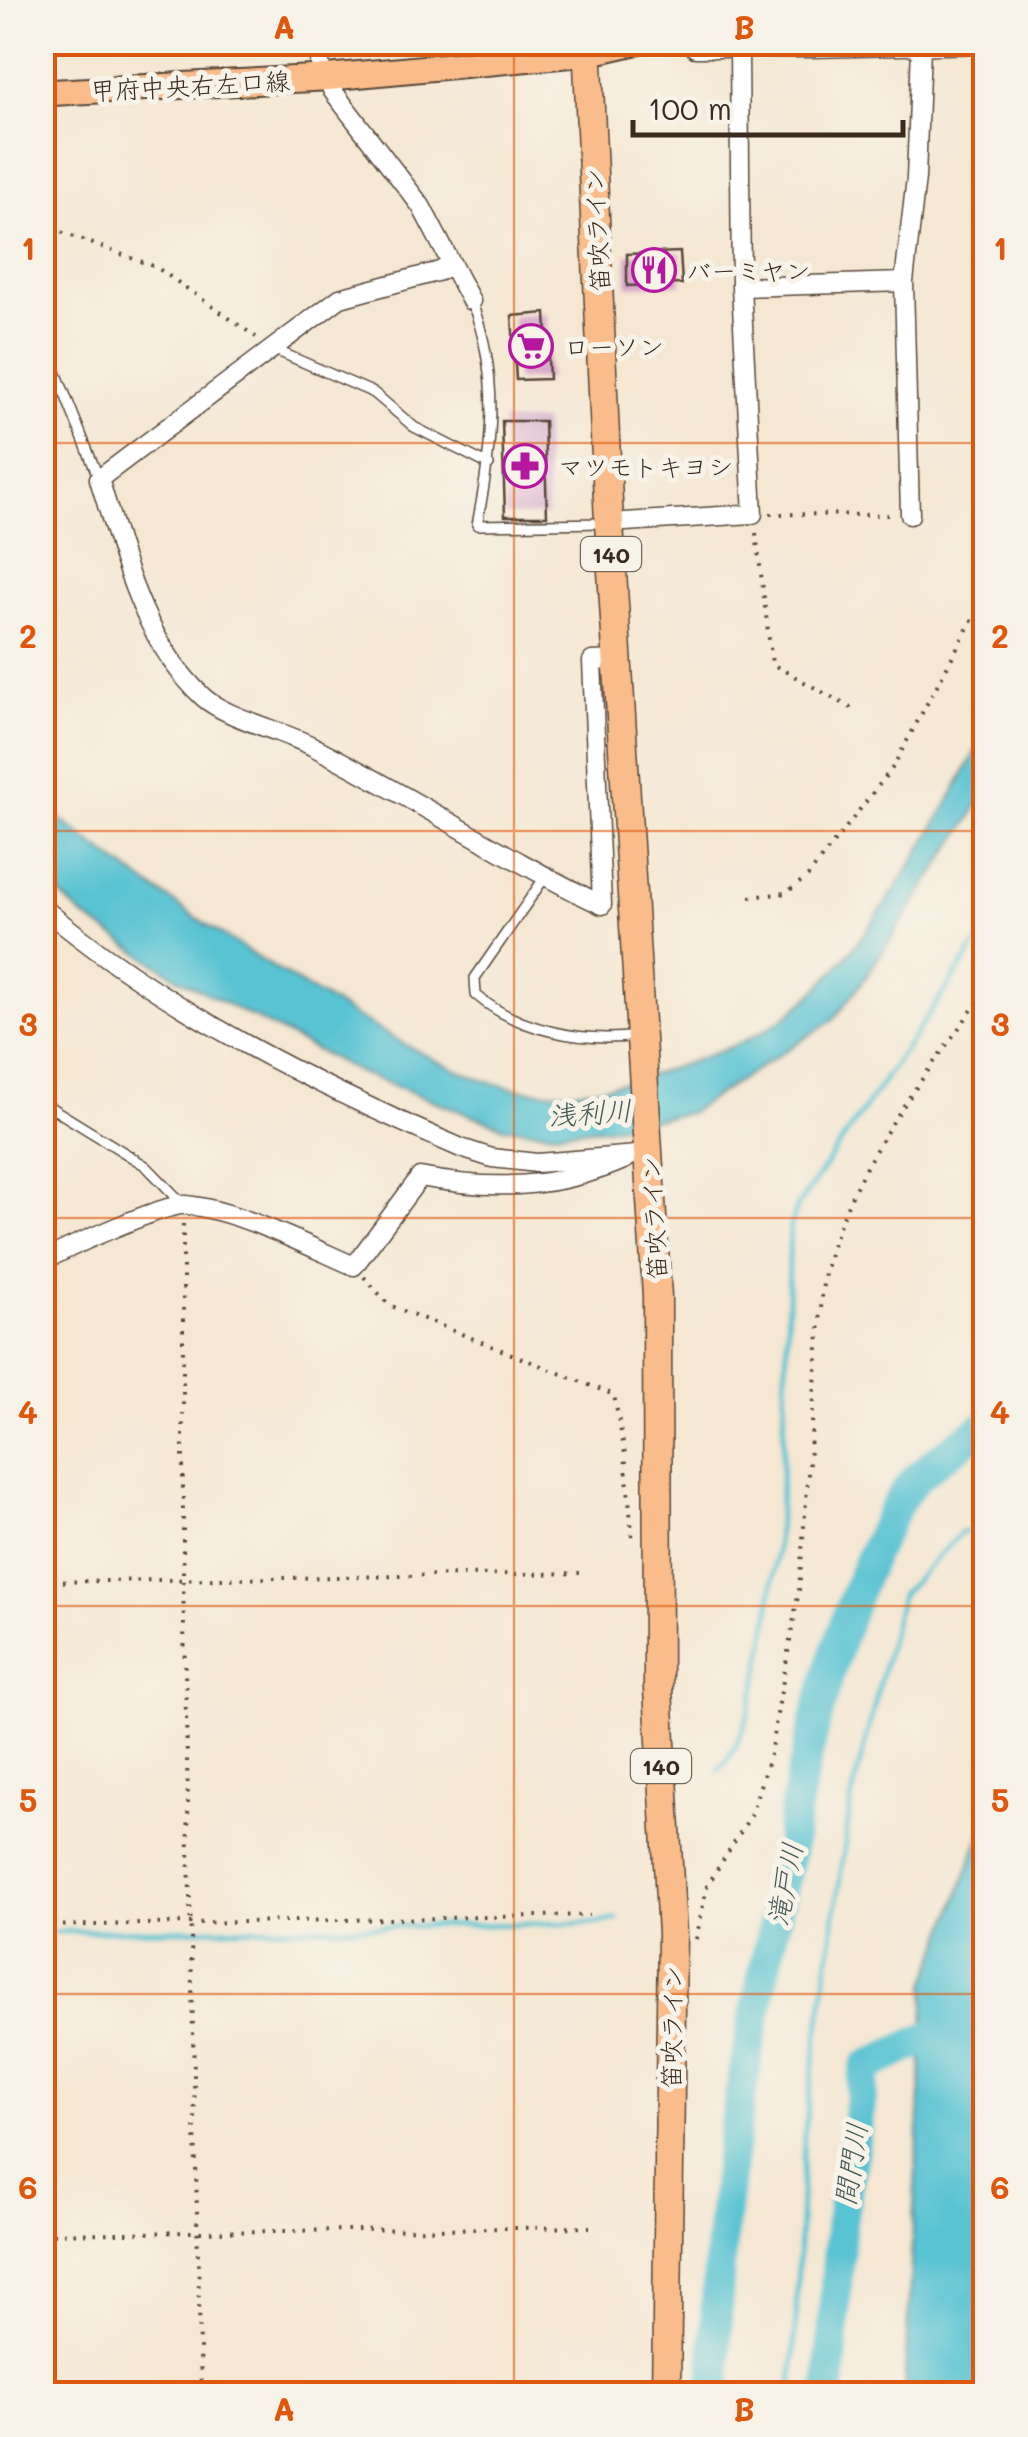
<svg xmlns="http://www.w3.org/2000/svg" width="1028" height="2437" font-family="Mali,'Klee One',sans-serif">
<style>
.water{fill:#58c3d3;stroke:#4a7678;stroke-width:2.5}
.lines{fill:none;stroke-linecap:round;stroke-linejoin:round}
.stream{stroke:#58c3d3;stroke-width:5}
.river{stroke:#58c3d3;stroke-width:32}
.building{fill:#d6a5c9}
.service-casing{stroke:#574639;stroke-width:12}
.minor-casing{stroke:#574639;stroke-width:21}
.primary-casing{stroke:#574639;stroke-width:29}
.trunk-casing{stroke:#574639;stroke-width:31}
.path{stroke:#574639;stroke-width:4;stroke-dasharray:2.5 8;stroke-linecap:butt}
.service{stroke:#fff;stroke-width:9}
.minor{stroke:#fff;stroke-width:18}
.primary{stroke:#f9bc8a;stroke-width:25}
.trunk{stroke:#f9bc8a;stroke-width:28}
.grid{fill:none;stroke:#df570d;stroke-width:2.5;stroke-opacity:0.55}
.labels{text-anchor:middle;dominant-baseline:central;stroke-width:10;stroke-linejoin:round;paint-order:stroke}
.shield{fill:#f7f3e8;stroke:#73665b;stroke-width:2.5}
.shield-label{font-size:22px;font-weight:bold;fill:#3b2a1e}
.street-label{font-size:25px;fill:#3b2a1e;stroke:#f7f3e8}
.poi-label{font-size:25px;fill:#3b2a1e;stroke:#f7f3e8;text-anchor:start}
.water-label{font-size:28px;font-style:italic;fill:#445854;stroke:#f7f3e8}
.neatline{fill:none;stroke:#df570d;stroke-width:4}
.grid-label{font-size:32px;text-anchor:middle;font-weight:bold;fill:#df570d}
</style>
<rect width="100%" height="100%" fill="#f7f3e8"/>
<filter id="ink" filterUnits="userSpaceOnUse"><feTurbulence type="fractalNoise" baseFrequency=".01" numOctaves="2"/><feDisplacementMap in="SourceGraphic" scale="20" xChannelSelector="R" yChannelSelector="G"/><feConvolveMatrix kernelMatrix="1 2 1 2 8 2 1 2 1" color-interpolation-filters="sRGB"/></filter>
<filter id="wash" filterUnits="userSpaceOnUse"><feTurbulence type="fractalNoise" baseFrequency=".0048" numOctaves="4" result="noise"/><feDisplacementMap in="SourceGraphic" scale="40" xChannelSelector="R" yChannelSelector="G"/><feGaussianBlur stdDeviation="2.25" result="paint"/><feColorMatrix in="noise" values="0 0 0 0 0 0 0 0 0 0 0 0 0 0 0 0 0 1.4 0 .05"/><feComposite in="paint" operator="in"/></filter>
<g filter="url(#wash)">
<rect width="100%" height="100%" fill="#f5e7d2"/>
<path class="water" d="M985,732v59l-13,25 -111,168 -28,36 -144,93 -85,15 -54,4 -46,-5 -144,-54 -179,-93 -98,-64 -40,-37 -1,-74c98,78 200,146 308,208 51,29 106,64 164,75 52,10 101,-1 149,-17 43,-14 95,-31 130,-60 73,-59 150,-194 192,-279z
M985,1823v571h-81l22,-410z"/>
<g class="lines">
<path class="stream" d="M719,1769c71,-66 66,-435 71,-542l7,-20 189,-276
M42,1932l558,-9 17,-4
M792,2394l12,-259 47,-334 50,-206 61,-63 24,3"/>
<path class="river" d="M716,2394c-6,-182 35,-362 73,-540 4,-20 4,-41 9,-60 21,-94 53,-211 102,-294 18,-31 57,-53 86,-74
M829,2394l11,-166 26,-161 120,-57"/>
</g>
<g id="blocks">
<path class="building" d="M680,252l2,32 -55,2v-32z
M546,313l3,66 -33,1 -4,-64z
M502,421h42l3,95h-42z"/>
</g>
</g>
<g filter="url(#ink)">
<use href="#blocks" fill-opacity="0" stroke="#574639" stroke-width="2.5"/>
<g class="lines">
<g class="service-casing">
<path id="service" d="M471,301c30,73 21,148 6,224l128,-2
M42,337l57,142
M273,349l101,44 40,34 75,38
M545,877l-70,101 1,17c42,36 108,48 161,41
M42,1102l104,64 37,38"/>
</g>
<g class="minor-casing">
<path id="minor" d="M319,42l2,36
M695,48h115l-4,-6
M810,48l176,-4
M328,76l4,14 89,116 50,95
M452,264l-12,7 -100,27 -241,181c24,76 43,161 104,218 23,21 81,34 111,50 98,50 189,110 288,158l-10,-244 25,-1
M741,287l163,-5
M910,515l-6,-233 12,-104 5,-131
M609,523l144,-9 -12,-227 -2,-239
M42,907c122,103 273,178 419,241l31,10 45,5 112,-9
M42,1262c22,-13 122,-59 144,-57 51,5 120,40 168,61l66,-89c73,14 137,12 206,-18"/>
</g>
<g class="primary-casing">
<path id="primary" d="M42,93l279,-15 266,-25 48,-11"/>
</g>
<g class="trunk-casing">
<path id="trunk" d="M587,42l22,481 48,773 1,393 14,245 -6,460"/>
</g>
<path class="path" d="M42,225l114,42 100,70
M770,514l125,1
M756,533l16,131 81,45
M750,897l36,-4 22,-17 85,-109 93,-173
M183,1224v355l18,815
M364,1277l25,28 225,90 11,59 8,90
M42,1582l542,-9
M42,1926l547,-11
M696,1939l11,-53 44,-71 19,-61 29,-164 24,-307c22,-113 99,-201 163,-293
M42,2234l548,-7"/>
<use href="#service" class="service"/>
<use href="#minor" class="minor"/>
<use href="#primary" class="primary"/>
<use href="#trunk" class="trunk"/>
</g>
</g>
<path class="grid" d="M514,42v2352M42,443h944M42,831h944M42,1218h944M42,1606h944M42,1994h944"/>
<defs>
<g id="restaurant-ring" transform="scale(2.25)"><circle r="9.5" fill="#f7f3e8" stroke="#b5179e" stroke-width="1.5"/><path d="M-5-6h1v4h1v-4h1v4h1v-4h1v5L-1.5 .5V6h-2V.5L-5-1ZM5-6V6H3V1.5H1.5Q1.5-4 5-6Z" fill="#b5179e"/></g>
<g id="supermarket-ring" transform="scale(2.25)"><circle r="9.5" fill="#f7f3e8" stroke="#b5179e" stroke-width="1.5"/><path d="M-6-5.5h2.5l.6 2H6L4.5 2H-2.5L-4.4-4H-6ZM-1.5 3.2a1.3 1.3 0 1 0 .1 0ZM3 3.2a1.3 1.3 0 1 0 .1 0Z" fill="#b5179e"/></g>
<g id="pharmacy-ring" transform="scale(2.25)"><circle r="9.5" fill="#f7f3e8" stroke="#b5179e" stroke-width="1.5"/><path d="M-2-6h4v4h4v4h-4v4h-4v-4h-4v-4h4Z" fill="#b5179e"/></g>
</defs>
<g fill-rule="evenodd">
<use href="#restaurant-ring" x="654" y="270"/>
<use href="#supermarket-ring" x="531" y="346"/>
<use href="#pharmacy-ring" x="525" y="466"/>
</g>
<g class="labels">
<g class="shield">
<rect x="581" y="537" width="60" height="34" rx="8"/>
<rect x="631" y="1749" width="60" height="34" rx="8"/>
</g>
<g class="shield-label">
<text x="611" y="554">140</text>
<text x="661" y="1766">140</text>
</g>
<g class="street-label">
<text transform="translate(190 85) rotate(-3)">甲府中央右左口線</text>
<text transform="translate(596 230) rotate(-93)">笛吹ライン</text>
<text transform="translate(653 1218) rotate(-93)">笛吹ライン</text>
<text transform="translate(671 2027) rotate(-89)">笛吹ライン</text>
</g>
<g class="poi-label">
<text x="686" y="270">バーミヤン</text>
<text x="564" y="346">ローソン</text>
<text x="558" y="466">マツモトキヨシ</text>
</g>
<g class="water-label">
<text transform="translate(590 1112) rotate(-4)">浅利川</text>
<text transform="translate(784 1884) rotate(-79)">滝戸川</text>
<text transform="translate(850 2164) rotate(-81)">間門川</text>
</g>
</g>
<rect width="1028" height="2437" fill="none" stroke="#f7f3e8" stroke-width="110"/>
<path d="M633 120v15h270v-15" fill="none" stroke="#3b2a1e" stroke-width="5"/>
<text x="648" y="120" font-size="30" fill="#3b2a1e" stroke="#f7f3e8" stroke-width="8" paint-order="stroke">100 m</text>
<rect x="55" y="55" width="918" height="2327" class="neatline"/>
<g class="grid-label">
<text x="284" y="39">A</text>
<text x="744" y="39">B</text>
<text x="28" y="260">1</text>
<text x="1000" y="260">1</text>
<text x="28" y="648">2</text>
<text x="1000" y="648">2</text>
<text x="28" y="1036">3</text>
<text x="1000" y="1036">3</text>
<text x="28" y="1424">4</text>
<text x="1000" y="1424">4</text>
<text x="28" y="1812">5</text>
<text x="1000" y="1812">5</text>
<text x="28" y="2199">6</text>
<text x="1000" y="2199">6</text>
<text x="284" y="2421">A</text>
<text x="744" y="2421">B</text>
</g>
</svg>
